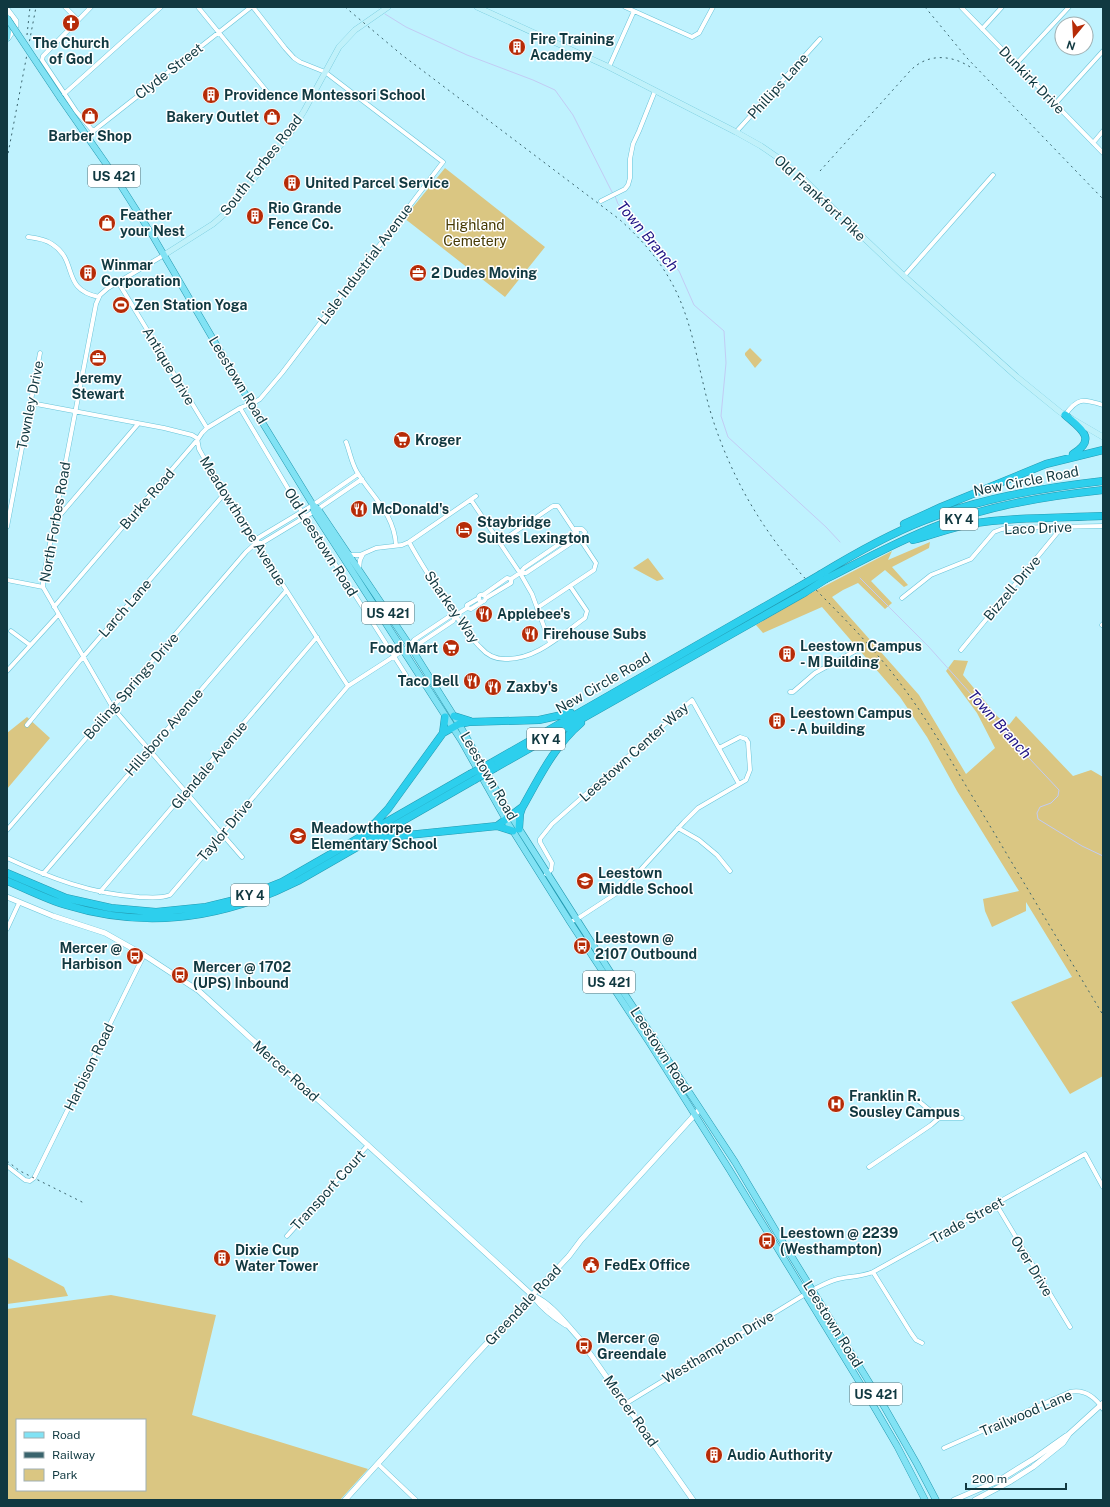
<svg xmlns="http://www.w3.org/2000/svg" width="1110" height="1507" font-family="'Public Sans',sans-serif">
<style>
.green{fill:#dac682;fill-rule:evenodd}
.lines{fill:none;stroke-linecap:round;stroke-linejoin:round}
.stream{stroke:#c2ccf4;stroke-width:1}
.minor-casing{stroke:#69c4d8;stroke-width:5}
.tertiary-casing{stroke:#69c4d8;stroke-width:6}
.secondary-casing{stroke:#69c4d8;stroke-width:6}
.primary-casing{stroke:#239ab1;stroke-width:7}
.motorway-casing{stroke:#239ab1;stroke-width:8}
.minor{stroke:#fff;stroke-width:4}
.tertiary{stroke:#fff;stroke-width:5}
.secondary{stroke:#c0f1fa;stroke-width:5.5}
.primary{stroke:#81e2f4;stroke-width:6}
.motorway{stroke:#2dcfed;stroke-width:7}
.rail{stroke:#3a646d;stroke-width:1;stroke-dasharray:2 4;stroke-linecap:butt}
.primary-bridge-casing{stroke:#239ab1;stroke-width:7;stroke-linecap:butt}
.motorway-bridge-casing{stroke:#239ab1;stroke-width:8;stroke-linecap:butt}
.primary-bridge{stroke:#81e2f4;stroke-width:6}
.motorway-bridge{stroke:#2dcfed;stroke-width:7}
.labels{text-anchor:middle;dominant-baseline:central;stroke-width:3;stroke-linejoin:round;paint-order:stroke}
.shield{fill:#fff;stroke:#58747a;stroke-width:1}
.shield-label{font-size:13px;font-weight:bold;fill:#113941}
.poi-label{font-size:14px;font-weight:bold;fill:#113941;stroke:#fff;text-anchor:start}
.street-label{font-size:14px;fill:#113941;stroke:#fff}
.park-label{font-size:14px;fill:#463903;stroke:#fff}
.water-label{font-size:15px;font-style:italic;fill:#1f1585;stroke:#fff}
</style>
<rect width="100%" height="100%" fill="#bff2fe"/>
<path class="green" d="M445,168l100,79 -40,50 -101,-79z
M750,348l12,12 -7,8 -10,-13v-2z
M930,542l-1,6 -37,19 16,18 -4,2 -19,-17 -14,11 21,22 -7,6 -27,-26 -15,7 -11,7 87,98 47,79 29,-26 -18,-35 -31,-42 8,-11 14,1 -5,14 35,42 11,8 7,-9 57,60 18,-6 12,7v299l-33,18 -59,-92 61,-25 -46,-75v9l-34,16 -7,-16 -2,-12 36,-8 -62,-100 -30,-54 -27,-40 -78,-90 -59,26 -7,-8 57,-33 79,-41 -4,9z
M648,558l16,21 -7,2 -24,-13z
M27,717l23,21 -43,51v-56z
M7,1257l57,30 4,9 -61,8z
M111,1295l105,20 -24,100 176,54 -28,31h-333v-191zM17,1420h128v70h-128z"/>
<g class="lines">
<path class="stream" d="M377,7l1,1
M385,14l21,13 61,28 66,25 22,10 18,25 40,79
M615,196l3,8 33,33 28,34 15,34 30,26 2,32 -5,53 7,21 98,90 14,15
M860,578l68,68 86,96 45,48 -1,6 -7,7 -11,4 -3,6 1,6 44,27 21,10"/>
<g class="minor-casing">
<path id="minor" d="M65,7l13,13
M91,7l-48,49 -1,4 34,51 17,20
M198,7l71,87
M625,7l67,30 7,-4 14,-26
M961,7l142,146
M982,29l20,-22
M1017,63l52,-56
M609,67l25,-56
M64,94l97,-87
M1055,104l48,-53
M736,132l84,-93
M87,136l164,-129
M1093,143l10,-12
M601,201l24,-12 3,-4 2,-7v-19l3,-15 6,-13 16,-40
M28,237c8,1 17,2 24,7 27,17 8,45 47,53
M164,255l-56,33 -8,7 -4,9 -53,276v7l70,121 129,149
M904,276l89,-101
M118,282l89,146
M31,403l133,25 28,7 5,3 2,11 5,9 52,85 92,143
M240,408l62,104 104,163
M1065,415c13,-18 18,-16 38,-10
M346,442c4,10 5,20 11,30 15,25 37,41 39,73
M471,500l49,73 12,21 18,49
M55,521l83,-97
M7,527l33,-174
M575,529h7l3,3 -3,8
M409,542c15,28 33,54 51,80 7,8 13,19 21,26 6,7 15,11 24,11 31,1 56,-24 80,-41l2,-7 -17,-25
M500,542l53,-36h5l38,57 -2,7 -57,38
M256,543h6l56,-34 44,-30
M348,553l3,2h9l16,-7 26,-3 7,-3 67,-46
M359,569l1,-9 3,-6
M520,573h6l54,-36
M7,580l36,7
M478.5 598a3.5 3.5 0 1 1 7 0a3.5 3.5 0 1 1-7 0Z
M483,595l24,-17 4,1 9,-6 4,-5 53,-36
M486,598l25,-15v-4
M902,598l29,-23 40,-16 23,-27 8,-3 6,-1 95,-2
M54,607l144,-168 4,-6 5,-5 33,-20 15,-6 5,-3 22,-26 161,-211 -118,-90 -25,-10 -6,-4 -9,-10 -32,-41
M467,608l4,1 11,-7
M456,615l-3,6 -36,24 -7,1 4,-6 36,-24 6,-1 11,-7v-3l12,-7
M1102,625l1,-1
M11,631l19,14
M961,650l101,-123
M7,671l51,-56
M790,692h3l22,-19 42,-23
M27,725l56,-68 142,-164
M678,828l21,12 18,15 13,16
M7,830l239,-278 10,-9 2,-5 55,-33 45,-31
M7,858c43,20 85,36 132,39 10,0 21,2 31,-2l178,-209 62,-40
M43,874l243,-283
M546,874l5,-4 1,-7 -12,-21v-3l12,-15 140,-124 47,84
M100,892l217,-255
M570,922l7,-3 46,-30 61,-67 14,-14 48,-28 4,-10 -2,-28 -2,-3 -6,-2 -21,11
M7,929l12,-26
M915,1098l24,20h23
M7,1166l18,14 5,1 4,-3 110,-223
M869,1167l62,-42 8,-7
M996,1204l74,123
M287,1236l81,-91
M873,1272l38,61 5,7 6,3
M625,1404l187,-114c9,-4 17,-9 26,-11 13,-3 22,-2 35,-7l212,-118 18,33
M944,1448l126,-56c14,-3 25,5 33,17
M378,1464l38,36"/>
</g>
<g class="tertiary-casing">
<path id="tertiary" d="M7,9l9,12v5l-8,12
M7,897l46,19 52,17 39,22 55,36 334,305c9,12 20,21 33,29
M534,1296c19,9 31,27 45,42l114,162
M345,1500l128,-142 96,-102 12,-16 119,-131
M954,1500l44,-19 37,-23 31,-22
M975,1500l36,-19 22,-14 30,-24 6,-9 34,-31"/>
</g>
<g class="secondary-casing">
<path id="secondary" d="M477,7l132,60 127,65 25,14 16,11 26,21 43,43 58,55 113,101 43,35 43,25
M164,255l49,-31 15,-13 63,-79 13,-21 35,-64 16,-17 33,-23"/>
</g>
<g class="primary-casing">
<path id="primary" d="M7,27l1,5 -1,6
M61,99l55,79 38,60 97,166 62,101 1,7 147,228 45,80 64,102 79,120 80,127 134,219 34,58 28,54
M313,505l5,4 92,137 49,78 52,92 98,154 126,192 41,69 109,177 32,56 19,36"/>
</g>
<g class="motorway-casing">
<path id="motorway" d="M1065,415c15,13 33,24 8,39
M904,524l37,-17 105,-43 57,-14
M913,540c19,-5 37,-12 56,-16 44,-7 89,-6 134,-8
M821,574c33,-20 66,-39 102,-53 58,-23 119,-33 180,-40
M826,579c37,-19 74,-39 113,-54 52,-20 109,-29 164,-35
M454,716l16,5
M443,733l16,-9 10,-2 70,-2 32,-7
M491,763l306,-175
M495,768l309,-175
M497,826l24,-18
M519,829l1,-15 2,-6c17,-30 32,-62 59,-85
M366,830l9,-7 13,-14 55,-76 2,-16
M368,845l14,-6 16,-3 99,-10 16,5
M7,873l59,25 45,10 45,4 50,-5 33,-8 43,-17 188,-108
M7,881c20,8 39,18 59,24 81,25 157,14 232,-24l176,-101"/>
</g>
<use href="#minor" class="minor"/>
<use href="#tertiary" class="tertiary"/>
<use href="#secondary" class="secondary"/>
<use href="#primary" class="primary"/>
<use href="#motorway" class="motorway"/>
<path class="rail" d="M345,7l57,48 217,164c27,24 50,52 63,86 11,28 16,58 23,86 6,26 15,51 26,75 18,40 43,77 71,109 23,25 48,48 70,74 28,31 51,65 72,100l159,266
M925,7l42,51 136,141
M27,35l3,-28
M7,159l29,-152
M820,171l90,-100c18,-19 44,-16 63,-2
M7,1161l13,10 64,32"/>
<g class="primary-bridge-casing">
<path id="primary-bridge" d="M7,18l54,81"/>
</g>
<g class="motorway-bridge-casing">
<path id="motorway-bridge" d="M797,588l24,-14
M804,593l22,-14
M470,774l21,-11
M474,780l21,-12"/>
</g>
<use href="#primary-bridge" class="primary-bridge"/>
<use href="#motorway-bridge" class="motorway-bridge"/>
</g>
<defs>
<g id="church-disc" transform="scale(0.9)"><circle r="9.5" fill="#b62b07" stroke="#fff"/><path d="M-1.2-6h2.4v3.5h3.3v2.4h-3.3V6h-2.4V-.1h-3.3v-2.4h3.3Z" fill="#fff"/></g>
<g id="building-disc" transform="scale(0.9)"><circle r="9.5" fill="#b62b07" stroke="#fff"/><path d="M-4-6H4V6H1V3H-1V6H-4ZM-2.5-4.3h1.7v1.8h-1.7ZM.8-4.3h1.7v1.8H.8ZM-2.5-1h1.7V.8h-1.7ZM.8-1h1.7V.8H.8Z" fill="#fff"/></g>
<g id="shop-disc" transform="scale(0.9)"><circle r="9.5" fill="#b62b07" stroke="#fff"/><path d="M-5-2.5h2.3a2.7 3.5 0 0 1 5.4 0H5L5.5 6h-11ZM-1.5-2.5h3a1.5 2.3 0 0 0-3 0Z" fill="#fff"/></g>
<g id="office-disc" transform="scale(0.9)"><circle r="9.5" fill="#b62b07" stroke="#fff"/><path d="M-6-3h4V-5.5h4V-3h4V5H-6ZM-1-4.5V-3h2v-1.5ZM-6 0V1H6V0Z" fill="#fff"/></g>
<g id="stadium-disc" transform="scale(0.9)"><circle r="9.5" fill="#b62b07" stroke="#fff"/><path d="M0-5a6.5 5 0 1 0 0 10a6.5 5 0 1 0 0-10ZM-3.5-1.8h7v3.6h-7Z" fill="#fff"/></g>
<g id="supermarket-disc" transform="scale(0.9)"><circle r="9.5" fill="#b62b07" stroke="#fff"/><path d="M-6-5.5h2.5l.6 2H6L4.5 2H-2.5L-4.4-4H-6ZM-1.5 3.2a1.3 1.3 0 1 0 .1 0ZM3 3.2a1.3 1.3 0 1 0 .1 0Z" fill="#fff"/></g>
<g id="restaurant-disc" transform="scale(0.9)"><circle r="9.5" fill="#b62b07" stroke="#fff"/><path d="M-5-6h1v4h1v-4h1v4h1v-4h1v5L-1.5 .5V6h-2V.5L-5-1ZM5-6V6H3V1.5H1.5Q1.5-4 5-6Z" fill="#fff"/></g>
<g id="hotel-disc" transform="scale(0.9)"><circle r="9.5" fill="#b62b07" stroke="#fff"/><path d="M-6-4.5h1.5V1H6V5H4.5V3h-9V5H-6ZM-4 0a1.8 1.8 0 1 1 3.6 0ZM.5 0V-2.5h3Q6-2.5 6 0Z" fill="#fff"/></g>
<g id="school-disc" transform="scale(0.9)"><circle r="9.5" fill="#b62b07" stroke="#fff"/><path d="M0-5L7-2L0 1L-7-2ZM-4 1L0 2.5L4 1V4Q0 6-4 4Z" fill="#fff"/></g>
<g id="bus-disc" transform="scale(0.9)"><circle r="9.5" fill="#b62b07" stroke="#fff"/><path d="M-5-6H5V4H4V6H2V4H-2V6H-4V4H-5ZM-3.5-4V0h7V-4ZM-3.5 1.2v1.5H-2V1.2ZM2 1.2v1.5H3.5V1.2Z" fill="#fff"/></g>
<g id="hospital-disc" transform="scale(0.9)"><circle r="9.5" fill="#b62b07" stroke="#fff"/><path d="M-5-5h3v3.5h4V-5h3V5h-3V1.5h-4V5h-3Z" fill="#fff"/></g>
<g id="civic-disc" transform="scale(0.9)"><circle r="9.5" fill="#b62b07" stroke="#fff"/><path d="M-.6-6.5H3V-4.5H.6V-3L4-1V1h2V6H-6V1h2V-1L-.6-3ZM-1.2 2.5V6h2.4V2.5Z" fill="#fff"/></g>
</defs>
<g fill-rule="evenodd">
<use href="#church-disc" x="71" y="23"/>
<use href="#building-disc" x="517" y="47"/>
<use href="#building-disc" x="211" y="95"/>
<use href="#shop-disc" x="90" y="116"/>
<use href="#shop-disc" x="272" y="117"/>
<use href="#building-disc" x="292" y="183"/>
<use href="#building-disc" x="255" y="216"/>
<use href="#shop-disc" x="107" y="223"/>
<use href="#building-disc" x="88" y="273"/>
<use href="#office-disc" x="418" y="273"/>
<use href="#stadium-disc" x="121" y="305"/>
<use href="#office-disc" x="98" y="358"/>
<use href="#supermarket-disc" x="402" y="440"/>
<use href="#restaurant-disc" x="359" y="509"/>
<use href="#hotel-disc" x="464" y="530"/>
<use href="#restaurant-disc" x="484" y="614"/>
<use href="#restaurant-disc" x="530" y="634"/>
<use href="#supermarket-disc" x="451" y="648"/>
<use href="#building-disc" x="787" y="654"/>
<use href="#restaurant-disc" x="472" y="681"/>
<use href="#restaurant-disc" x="493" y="687"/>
<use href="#building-disc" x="777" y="721"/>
<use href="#school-disc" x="298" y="836"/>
<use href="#school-disc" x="585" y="881"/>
<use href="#bus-disc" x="582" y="946"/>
<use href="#bus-disc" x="135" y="956"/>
<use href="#bus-disc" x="180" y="975"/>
<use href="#hospital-disc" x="836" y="1104"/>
<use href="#bus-disc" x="767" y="1241"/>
<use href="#building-disc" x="222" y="1258"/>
<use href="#civic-disc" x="591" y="1265"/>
<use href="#bus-disc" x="584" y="1346"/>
<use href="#building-disc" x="714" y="1455"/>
</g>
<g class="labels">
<g class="shield">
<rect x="88" y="165" width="52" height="22" rx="3"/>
<rect x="940" y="508" width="38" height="22" rx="3"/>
<rect x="362" y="602" width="52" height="22" rx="3"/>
<rect x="527" y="728" width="38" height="22" rx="3"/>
<rect x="231" y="884" width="38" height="22" rx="3"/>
<rect x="583" y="971" width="52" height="22" rx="3"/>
<rect x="850" y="1383" width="52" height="22" rx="3"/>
</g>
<g class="shield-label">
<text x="114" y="176">US 421</text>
<text x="959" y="519">KY 4</text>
<text x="388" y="613">US 421</text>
<text x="546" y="739">KY 4</text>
<text x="250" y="895">KY 4</text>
<text x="609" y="982">US 421</text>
<text x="876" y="1394">US 421</text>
</g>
<g class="poi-label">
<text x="530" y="39">Fire Training<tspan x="530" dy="16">Academy</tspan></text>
<text x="71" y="43" text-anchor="middle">The Church<tspan x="71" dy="16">of God</tspan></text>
<text x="224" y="95">Providence Montessori School</text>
<text x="259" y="117" text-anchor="end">Bakery Outlet</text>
<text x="90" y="136" text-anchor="middle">Barber Shop</text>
<text x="305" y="183">United Parcel Service</text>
<text x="268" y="208">Rio Grande<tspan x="268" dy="16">Fence Co.</tspan></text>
<text x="120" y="215">Feather<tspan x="120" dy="16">your Nest</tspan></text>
<text x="101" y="265">Winmar<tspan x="101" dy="16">Corporation</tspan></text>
<text x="431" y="273">2 Dudes Moving</text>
<text x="134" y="305">Zen Station Yoga</text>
<text x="98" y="378" text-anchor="middle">Jeremy<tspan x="98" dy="16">Stewart</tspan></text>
<text x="415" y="440">Kroger</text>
<text x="372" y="509">McDonald's</text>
<text x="477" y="522">Staybridge<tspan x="477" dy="16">Suites Lexington</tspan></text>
<text x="497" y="614">Applebee's</text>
<text x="543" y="634">Firehouse Subs</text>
<text x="800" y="646">Leestown Campus<tspan x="800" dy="16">- M Building</tspan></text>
<text x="438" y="648" text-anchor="end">Food Mart</text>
<text x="459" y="681" text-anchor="end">Taco Bell</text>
<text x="506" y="687">Zaxby's</text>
<text x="790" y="713">Leestown Campus<tspan x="790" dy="16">- A building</tspan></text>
<text x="311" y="828">Meadowthorpe<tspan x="311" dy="16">Elementary School</tspan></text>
<text x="598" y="873">Leestown<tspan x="598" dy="16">Middle School</tspan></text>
<text x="595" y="938">Leestown @<tspan x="595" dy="16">2107 Outbound</tspan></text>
<text x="122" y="948" text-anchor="end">Mercer @<tspan x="122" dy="16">Harbison</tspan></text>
<text x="193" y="967">Mercer @ 1702<tspan x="193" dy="16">(UPS) Inbound</tspan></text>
<text x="849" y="1096">Franklin R.<tspan x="849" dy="16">Sousley Campus</tspan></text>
<text x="780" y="1233">Leestown @ 2239<tspan x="780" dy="16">(Westhampton)</tspan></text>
<text x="235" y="1250">Dixie Cup<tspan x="235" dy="16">Water Tower</tspan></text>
<text x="604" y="1265">FedEx Office</text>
<text x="597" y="1338">Mercer @<tspan x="597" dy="16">Greendale</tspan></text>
<text x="727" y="1455">Audio Authority</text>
</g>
<g class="street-label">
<text transform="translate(169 71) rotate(-38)">Clyde Street</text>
<text transform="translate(1032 80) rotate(46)">Dunkirk Drive</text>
<text transform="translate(778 86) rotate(-48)">Phillips Lane</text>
<text transform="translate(261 165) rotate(-52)">South Forbes Road</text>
<text transform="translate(820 198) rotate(43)">Old Frankfort Pike</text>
<text transform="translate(365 264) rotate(-53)">Lisle Industrial Avenue</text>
<text transform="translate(169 366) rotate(59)">Antique Drive</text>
<text transform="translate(238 380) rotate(59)">Leestown Road</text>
<text transform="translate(30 405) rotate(-79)">Townley Drive</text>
<text transform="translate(1026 481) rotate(-11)">New Circle Road</text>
<text transform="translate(147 499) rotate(-49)">Burke Road</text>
<text transform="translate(243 521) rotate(58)">Meadowthorpe Avenue</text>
<text transform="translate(55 522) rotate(-80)">North Forbes Road</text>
<text transform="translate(1038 528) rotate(-2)">Laco Drive</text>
<text transform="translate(321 542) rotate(58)">Old Leestown Road</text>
<text transform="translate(1012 588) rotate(-50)">Bizzell Drive</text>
<text transform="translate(452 607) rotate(55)">Sharkey Way</text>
<text transform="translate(125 608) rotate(-49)">Larch Lane</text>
<text transform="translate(603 683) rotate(-30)">New Circle Road</text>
<text transform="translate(131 686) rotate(-49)">Boiling Springs Drive</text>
<text transform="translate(164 732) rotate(-49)">Hillsboro Avenue</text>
<text transform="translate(634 752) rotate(-42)">Leestown Center Way</text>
<text transform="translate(209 765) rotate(-50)">Glendale Avenue</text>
<text transform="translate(489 776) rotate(60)">Leestown Road</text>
<text transform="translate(225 830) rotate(-50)">Taylor Drive</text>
<text transform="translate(661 1050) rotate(57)">Leestown Road</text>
<text transform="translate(89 1067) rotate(-64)">Harbison Road</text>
<text transform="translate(286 1071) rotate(42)">Mercer Road</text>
<text transform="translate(328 1190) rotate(-48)">Transport Court</text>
<text transform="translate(967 1220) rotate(-29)">Trade Street</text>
<text transform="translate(1032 1266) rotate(59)">Over Drive</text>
<text transform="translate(523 1305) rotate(-47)">Greendale Road</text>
<text transform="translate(833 1324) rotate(58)">Leestown Road</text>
<text transform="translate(718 1347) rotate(-31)">Westhampton Drive</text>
<text transform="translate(631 1411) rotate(55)">Mercer Road</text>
<text transform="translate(1026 1413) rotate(-23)">Trailwood Lane</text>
</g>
<g class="park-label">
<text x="475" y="225">Highland<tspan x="475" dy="16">Cemetery</tspan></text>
</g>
<g class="water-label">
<text transform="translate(648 236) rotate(50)">Town Branch</text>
<text transform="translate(1000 724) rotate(48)">Town Branch</text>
</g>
</g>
<rect width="1110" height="1507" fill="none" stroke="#113941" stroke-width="16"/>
<rect x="16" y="1419" width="130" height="72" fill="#ffffff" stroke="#a0b0b3"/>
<rect x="24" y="1432" width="20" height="6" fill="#81e2f4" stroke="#a0b0b3"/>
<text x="52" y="1439" font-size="12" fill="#113941">Road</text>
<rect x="24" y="1452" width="20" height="6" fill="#3a646d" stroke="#a0b0b3"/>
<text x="52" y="1459" font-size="12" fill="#113941">Railway</text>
<rect x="24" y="1469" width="20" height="12" fill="#dac682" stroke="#a0b0b3"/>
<text x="52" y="1479" font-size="12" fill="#113941">Park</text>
<g transform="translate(1074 36) rotate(198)"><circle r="19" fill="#ffffff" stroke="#a0b0b3"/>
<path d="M0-3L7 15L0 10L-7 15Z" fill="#b62b07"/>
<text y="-6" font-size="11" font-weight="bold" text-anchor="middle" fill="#113941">N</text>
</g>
<path d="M966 1483v6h100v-6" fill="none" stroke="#113941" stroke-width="2"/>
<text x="972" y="1483" font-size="12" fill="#113941" stroke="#ffffff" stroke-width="3" paint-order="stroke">200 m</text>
</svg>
